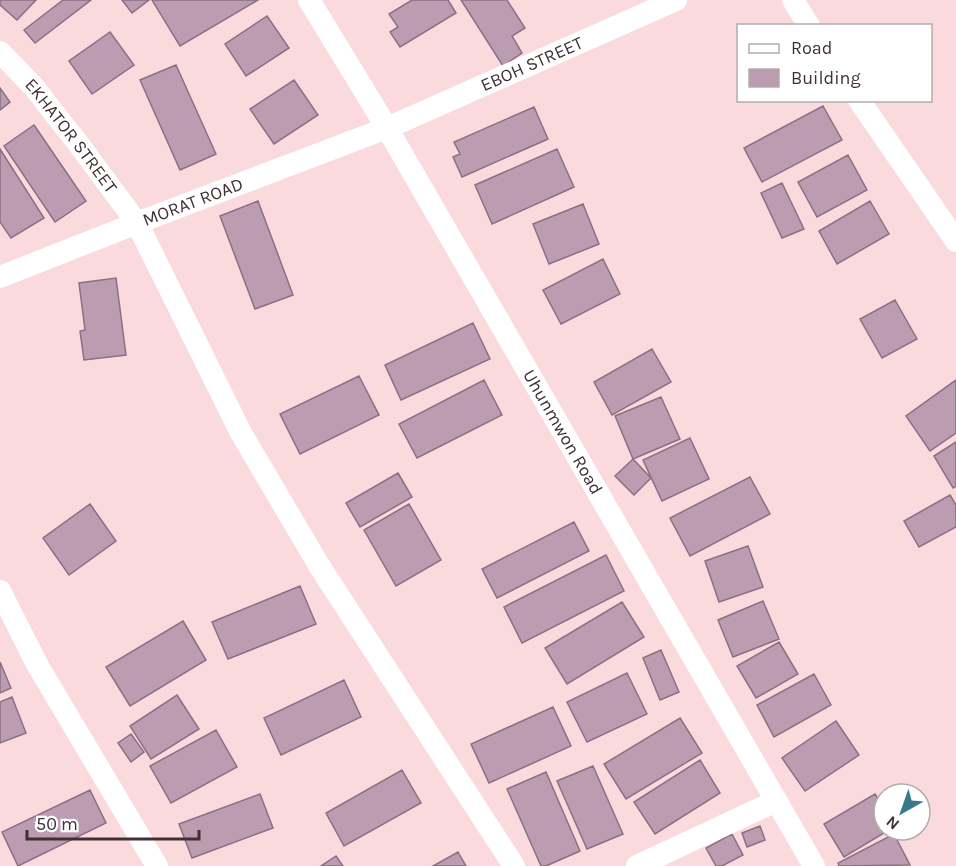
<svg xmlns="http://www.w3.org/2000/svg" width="956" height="866" font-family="Karla,sans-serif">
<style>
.building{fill:#bc9cb1;stroke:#8c6f82;stroke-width:1.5}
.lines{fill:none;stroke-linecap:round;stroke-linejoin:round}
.minor{stroke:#fff;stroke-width:22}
.labels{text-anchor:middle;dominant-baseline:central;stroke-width:4.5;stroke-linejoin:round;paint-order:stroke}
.street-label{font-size:18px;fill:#403033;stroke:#fff}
</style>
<rect width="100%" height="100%" fill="#fbdade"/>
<path class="building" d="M0,0h36l-19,20 -17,-15z
M63,0h28l-56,43 -11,-13z
M122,0h27l-17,13z
M152,0h106l-78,46z
M412,0h36l8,13 -56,34 -10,-15 8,-5 -9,-13z
M461,0h46l18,28 -13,8 10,17 -19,13z
M267,16l22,32 -43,28 -21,-32z
M110,32l24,33 -42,29 -23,-33z
M176,65l40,89 -36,16 -40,-90z
M294,80l24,35 -44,29 -24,-35z
M0,88l10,14 -10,8z
M823,106l19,34 -80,42 -18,-34z
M534,107l14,32 -86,38 -9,-20 7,-3 -6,-12z
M34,125l52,76 -31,21 -51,-76z
M0,149l44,69 -33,20 -11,-16z
M557,149l17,38 -82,37 -17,-39z
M848,155l19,35 -50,27 -19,-35z
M782,183l22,46 -22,9 -21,-45z
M258,201l35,94 -38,14 -35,-93z
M870,201l19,33 -52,30 -18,-33z
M583,204l16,40 -50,20 -16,-40z
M603,259l17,35 -59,30 -18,-34z
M116,278l10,77 -42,5 -4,-29 5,-1 -6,-47z
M895,300l22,39 -35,19 -22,-39z
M473,323l17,36 -89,41 -16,-35z
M652,349l19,33 -59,33 -18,-33z
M359,376l20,39 -79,39 -20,-40z
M484,380l18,35 -85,43 -18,-34z
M956,380v53l-26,18 -24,-35z
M661,397l19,42 -47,20 -18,-43z
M690,438l19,41 -47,22 -19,-41z
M956,442v44l-3,2 -19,-32z
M633,459l18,19 -17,17 -19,-19z
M398,473l14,24 -52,30 -14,-24z
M750,477l20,37 -80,42 -20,-38z
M950,495l6,10v22l-37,20 -15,-26z
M90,504l26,37 -47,34 -26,-37z
M409,504l32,56 -45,26 -32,-56z
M574,522l15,29 -92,47 -15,-29z
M748,546l15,41 -44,15 -14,-41z
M606,555l18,36 -102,52 -18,-36z
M300,586l16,38 -88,35 -16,-37z
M763,601l16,38 -46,18 -15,-37z
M622,602l22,35 -77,47 -22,-36z
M183,621l23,39 -76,46 -24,-39z
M779,642l19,32 -42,24 -19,-32z
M661,650l18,42 -19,8 -17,-42z
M0,662l11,26 -11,5z
M627,673l20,41 -60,28 -20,-40z
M814,674l17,31 -57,32 -17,-32z
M344,680l17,37 -80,38 -17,-37z
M177,695l22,34 -48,30 -21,-33z
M12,697l14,36 -26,10v-41z
M553,707l18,39 -82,37 -18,-39z
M680,718l22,35 -76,46 -22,-35z
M836,721l23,34 -54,36 -23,-33z
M216,730l21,37 -66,36 -21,-37z
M131,734l13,18 -13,10 -13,-19z
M700,760l20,33 -65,41 -21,-32z
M593,766l30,68 -36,15 -30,-68z
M402,770l19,33 -77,43 -18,-33z
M546,772l34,79 -34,15h-5l-34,-77z
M90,790l16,33 -88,43 -16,-34z
M260,794l13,34 -81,30 -13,-34z
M875,794l9,15v21h5l-45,27 -20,-33z
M760,826l5,14 -18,7 -5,-14z
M732,834l11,21 -21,11h-6l-10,-18z
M894,834l16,31 -71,1 -1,-3z
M458,852l8,14h-33z
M336,856l7,10h-22z"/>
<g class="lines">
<g class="minor">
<path id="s1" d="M309,0l78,128 427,738"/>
<path d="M793,0l16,26"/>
<path id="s2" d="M0,52l33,34 44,56 60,81 104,210 79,134 194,299"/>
<path d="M859,100l97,141"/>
<path id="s3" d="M0,277l137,-54 250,-95 289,-128"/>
<path d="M0,591l38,75 119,200"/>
<path d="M637,866l139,-65"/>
</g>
</g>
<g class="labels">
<g class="street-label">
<text stroke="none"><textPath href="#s3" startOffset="573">EBOH STREET</textPath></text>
<text stroke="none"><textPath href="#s2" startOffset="110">EKHATOR STREET</textPath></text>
<text stroke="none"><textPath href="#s3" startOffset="207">MORAT ROAD</textPath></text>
<text stroke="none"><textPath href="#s1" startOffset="501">Uhunmwon Road</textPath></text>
</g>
</g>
<rect x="737" y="24" width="195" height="78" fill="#ffffff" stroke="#b3acad" stroke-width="1.5"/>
<rect x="749" y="44" width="30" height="9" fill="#ffffff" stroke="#b3acad" stroke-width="1.5"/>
<text x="791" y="54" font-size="18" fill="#403033">Road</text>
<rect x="749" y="69" width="30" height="18" fill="#bc9cb1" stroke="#b3acad" stroke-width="1.5"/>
<text x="791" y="84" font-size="18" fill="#403033">Building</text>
<g transform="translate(902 812) rotate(220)"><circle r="28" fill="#ffffff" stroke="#b3acad" stroke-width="1.5"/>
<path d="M0-4.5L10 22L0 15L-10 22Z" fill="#37798a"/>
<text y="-9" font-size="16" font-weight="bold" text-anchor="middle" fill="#403033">N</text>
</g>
<path d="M27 830v9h172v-9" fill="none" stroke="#403033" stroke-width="3"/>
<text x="36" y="830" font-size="18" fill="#403033" stroke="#ffffff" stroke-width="4.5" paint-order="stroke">50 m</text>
</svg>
